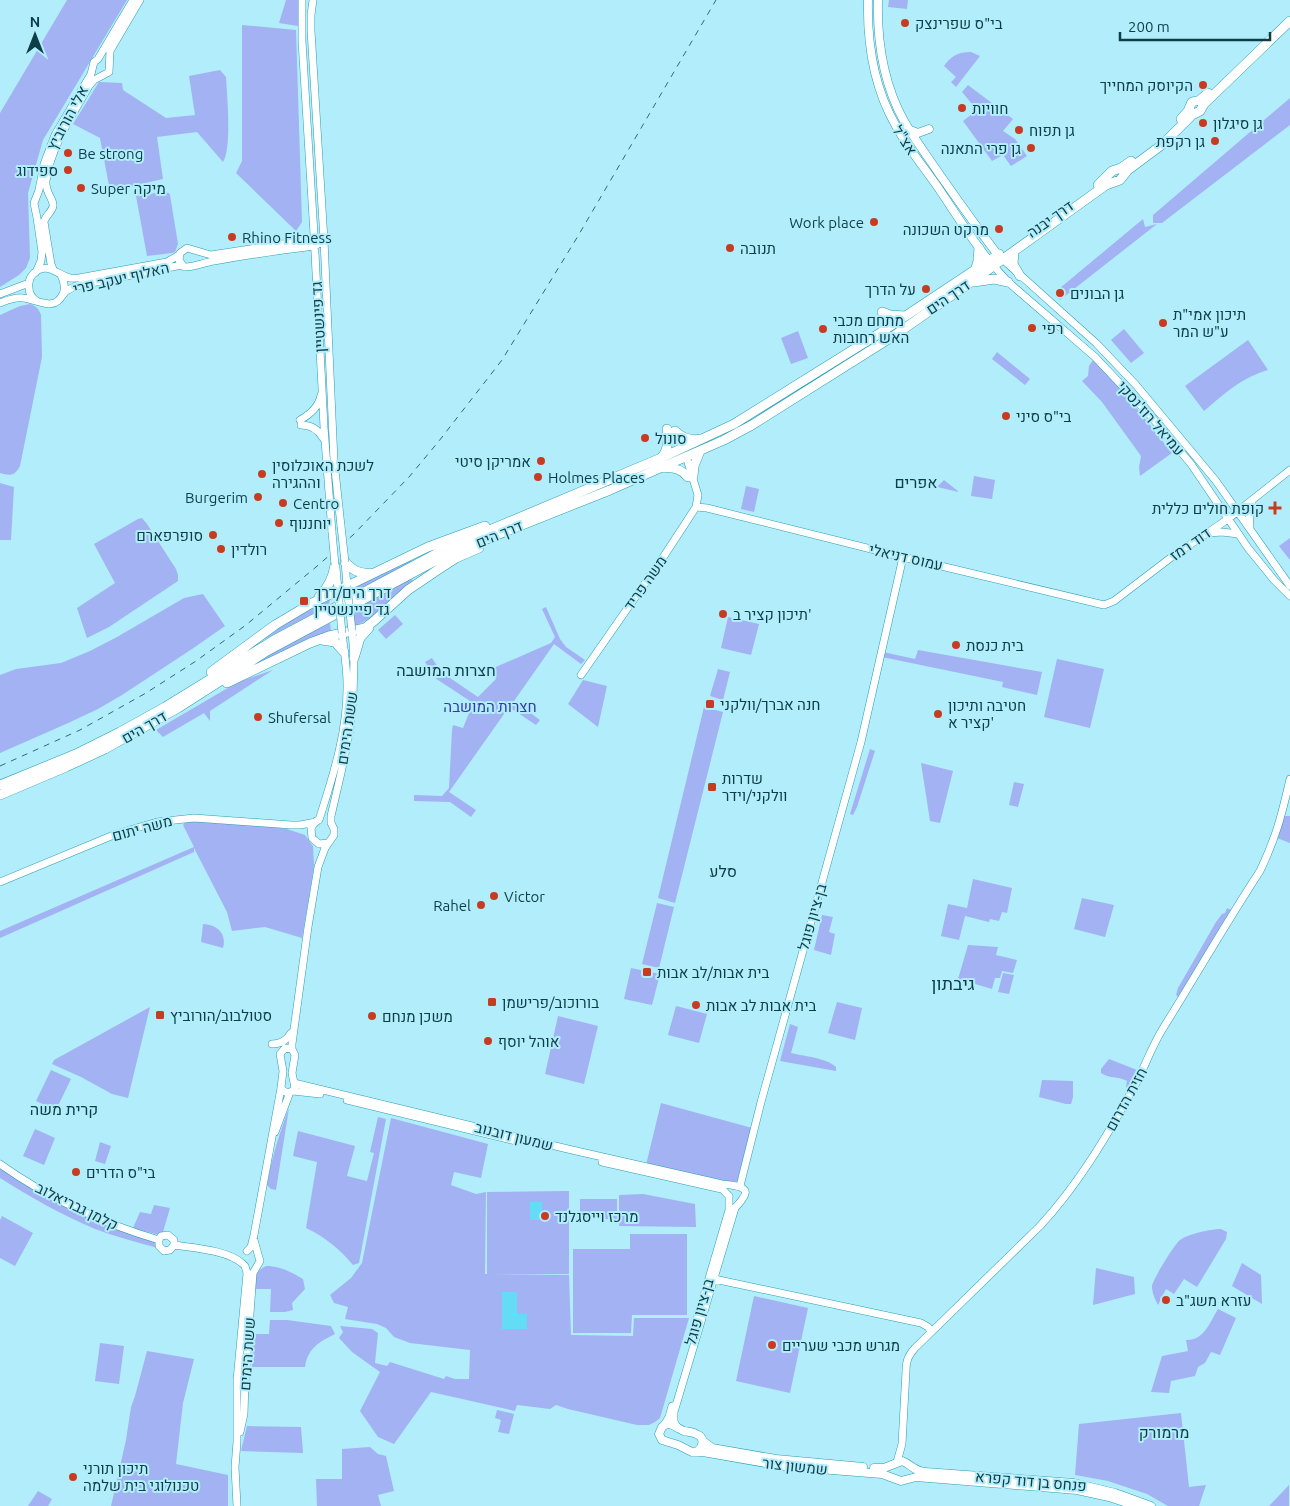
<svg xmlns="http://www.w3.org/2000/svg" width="1290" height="1506" font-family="Ubuntu,Heebo,sans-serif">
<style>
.green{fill:#a2b2f3}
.water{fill:#64dcf5}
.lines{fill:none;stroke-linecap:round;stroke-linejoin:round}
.tertiary-casing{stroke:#279fb5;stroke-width:8}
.secondary-casing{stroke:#279fb5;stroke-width:9}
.primary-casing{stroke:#279fb5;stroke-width:10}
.tertiary{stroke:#fff;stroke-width:7}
.secondary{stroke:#fff;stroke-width:8}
.primary{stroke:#fff;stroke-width:9}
.rail{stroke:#366973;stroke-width:1;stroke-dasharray:6 6;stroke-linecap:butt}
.tertiary-bridge-casing{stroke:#279fb5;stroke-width:8;stroke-linecap:butt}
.tertiary-bridge{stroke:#fff;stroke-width:7}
.poi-dot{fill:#c73c20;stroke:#b2edfb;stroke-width:2}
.labels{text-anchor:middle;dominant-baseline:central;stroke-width:4;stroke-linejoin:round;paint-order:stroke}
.poi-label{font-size:15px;fill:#0d3e47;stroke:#b2edfb;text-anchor:start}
.street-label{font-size:15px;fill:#0d3e47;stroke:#b2edfb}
.park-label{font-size:15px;fill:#323aa6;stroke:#b2edfb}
.neighbourhood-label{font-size:16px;fill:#0d3e47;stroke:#b2edfb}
.quarter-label{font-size:18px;fill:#0d3e47;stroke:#b2edfb}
</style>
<rect width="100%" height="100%" fill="#b2edfb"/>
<path class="green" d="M67,0h60l-84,140 -15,53 2,65 -4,10 -7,7 -19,12v-174z
M286,0h13l-1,26 -19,-3z
M889,0h19l-1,9 -19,-2z
M242,25l54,5 6,192 -6,9 -60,-58 6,-12z
M971,52l9,4 -24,31 -5,-5 5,-5 -12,-11c7,-10 14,-14 27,-14z
M220,70l6,7c1,19 6,71 -3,85l-26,-30 -40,5 6,42 -53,12 -10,-53 -27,-14 26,-42 23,1 1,7 43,28 29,-3 -6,-39z
M968,85l45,34 -10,12 12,8 12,17 -16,10 -8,-11 -11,6 -29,-40 14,-11 -15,-18z
M1290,98v27l-128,98h-9v-8z
M162,192l7,1 1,2 8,49 -3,8 -3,1 -25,3 -11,-60z
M1143,219l2,8 12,-3 -97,76 -6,-7z
M30,304c6,2 9,5 11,11l1,42 -22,109c-5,10 -10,10 -20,7v-158l20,-9z
M1124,329l20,24 -13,10 -20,-23z
M798,331l10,27 -17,6 -10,-26z
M1248,340l20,30c-27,8 -43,23 -64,41l-19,-25z
M997,352l33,27 -5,6 -33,-26z
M1093,360l27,27 52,66 -32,23 -1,-9 2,-11 -39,-54 -20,-21 6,-5 1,-10z
M974,476l21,4 -3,19 -21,-3z
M944,480l15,12 -22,-5z
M0,483l14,4 -3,53h-11z
M746,486l13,3 -5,23 -13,-3z
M142,518l5,6 29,45 2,6v6l-69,46 -22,11 -10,-30 38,-25 -21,-39 44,-25z
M1290,538v22l-11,-14z
M410,558l2,4 -62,32 -2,-6z
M410,579l5,2c-16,13 -43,42 -63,45l-2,-15z
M203,594l22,32 -33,23 -70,46 -24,14 -32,15 -66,29v-78l16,-6 45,-6 29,-12 27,-14 67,-39z
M330,599l-1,6 -70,37c21,-19 46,-31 71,-43z
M546,607l14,32 6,8 19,13 -4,4 -27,-20 -40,57 26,19 -4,5 -27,-18 -60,85 27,18 -5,7 -21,-15 -36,-1v-6l28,1 7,-8 3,-58 1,-5 10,3 10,-25 -38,-25 -10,-16 7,-4 9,14 37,25 18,-18 -7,-9 62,-27 4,-6 -13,-28z
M395,615l8,9 -17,15 -8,-9z
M728,617l31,7 -8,31 -30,-7z
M330,623l1,8 -47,20 -37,18 35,-22z
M918,650l124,22 -5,23 -35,-8 1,-5 -121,-25 1,-5 32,7z
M1057,659l47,10 -14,59 -46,-11z
M718,669l12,3 -7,28 -13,-4z
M273,670l-63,41v10l-6,-8 -41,24 -7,-7 70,-41 18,-9z
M583,680l24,6 -9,41 -30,-23z
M704,707l19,5 -48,191 -17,-5z
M870,749l5,2 -18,56 -4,8 -3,-1z
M921,763l32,8 -13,52 -10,-2z
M1014,782l10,2 -6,23 -9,-2z
M1283,816h7v27l-13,-5z
M186,821l60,3 41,5 18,6 8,11 1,20 -12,72 -37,-11 -33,4 -5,-19 -33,-64v4l-194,86v-7l194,-84 -11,-22z
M973,879l39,9 -5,25 -5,-1 -3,9 -9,-2 -1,3 -24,-6 -6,24 -18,-4 7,-32 19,4z
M1082,898l32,7 -9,32 -31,-8z
M657,903l17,4 -15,61 -17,-4z
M1227,908l4,2 -52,88 -3,-3 2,-7 38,-66 6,-8 3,-1z
M822,915l11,2 -4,15 6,2 -4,21 -17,-5z
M203,924c14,1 24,9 20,24l-22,-6z
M968,945l30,2 -2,8 21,5 -4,13 -11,-2 -2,7h-5l-3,11 -34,-10z
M631,968l29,6 -8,31 -28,-6z
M1003,973l11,2 -5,19 -11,-2z
M837,1002l25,6 -7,32 -27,-7z
M676,1006l31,8 -8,29 -31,-8z
M150,1007l-22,91 -16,-4 -31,-17 -29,-13 2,-4z
M558,1016l40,10 -14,58 -39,-10z
M790,1024l8,3 -7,26c12,3 36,5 45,14v4l-56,-10z
M1109,1059l28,11 -8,18 -3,-1 1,-6c-11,-6 -15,-1 -26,-8v-4z
M51,1070l20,9 -15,31 -20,-9z
M1042,1080l31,1v16l-2,7h-5l-27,-7z
M661,1103l91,25 -14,50v5l-5,2 -87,-20z
M289,1108l-13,82 -5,-1 -4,-4c5,-28 12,-51 22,-77z
M378,1117l8,2 -27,144 -6,2c-13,-16 -28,-28 -47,-37l11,-66 -24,-6 5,-25 57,15 -8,30 20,5 7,-28 -4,-1z
M391,1118l97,26 -7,34 -27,-6 -3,13 25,9 10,-2 -1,82h2v-82l82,-1v83h-77l77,1 2,60 62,1 1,-18h55l-29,100 -5,4 -6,3h-12l-69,-16 -12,-4 -6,4 -33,-4 -2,6 -84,-19 -37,52 -16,-7 -18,-26 20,-39 -28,-20 -13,-14 4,-6 -3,-6 32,3 6,4 -3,30 12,3 3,-4 54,17 2,-3 9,3h14l1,-29 -60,-7 -16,-6 -8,-9 -9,-4 -32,-5 3,-12 -14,-4 -4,-8 21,-17 11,-15z
M35,1129l20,9 -11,27 -21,-9z
M100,1142l11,4 -6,18 -10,-3z
M0,1168l17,11 139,64 2,5c-21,-6 -42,-11 -63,-19 -33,-14 -65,-32 -95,-51z
M643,1194l52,10 1,23 -77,-1v-31z
M580,1199h37v20h-37z
M154,1205l16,3 -7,24 -4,3 -26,-7 7,-16 11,2z
M2,1216l31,17 -18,33 -15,-8v-38z
M1221,1229l6,3 -1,7 -29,48 -13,-8 -10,15 -8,-5 -8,16c-3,-6 -6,-12 -6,-19 1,-7 22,-41 28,-46 8,-6 31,-11 41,-11z
M630,1234h57v81h-55l-1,18h-58v-84h57z
M1242,1263l19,12 1,29 -30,-18z
M266,1266c14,0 25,6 37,13l2,10 -13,14 1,7 -8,2h-15l1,-23h-16c1,-12 -1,-17 11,-23z
M1096,1268l38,9 1,17 -42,11z
M754,1296l54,12 -18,85 -54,-12z
M1218,1309l18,9 -16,37 -9,-3 -6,11 -7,4 -3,9 -24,5 -2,12 -18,-1 11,-36 26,-5 -2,-11c18,1 24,-18 32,-31z
M270,1320h17l44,6 4,8c-16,8 -27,14 -30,33h-53v-33h17z
M100,1343l24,3 -5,38 -24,-3z
M147,1351l47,8 -11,44 -7,61 52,11v31h-117l15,-66 5,-33 4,-11z
M497,1410l17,4 -5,20 -11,-2 3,-12 -6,-2z
M1181,1413l8,74 17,-2 -7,21h-31l-21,-12 -39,-13 -33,-6 4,-51z
M247,1426l54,1 2,26 -62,-2z
M370,1447l8,7 8,2 8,35 -16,4 3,11h-64l-1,-27h26v-30z
M1289,1485v21h-20z
M38,1491l14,8 -4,7h-20z"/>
<path class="water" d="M530,1202h12v18h-12z
M502,1292h15v22h10v15h-25z"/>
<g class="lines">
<g class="tertiary-casing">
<path id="tertiary" d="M302,0v41l12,193 10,193 8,105
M313,0l-2,15v16l13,209 10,221 7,65
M315,239l9,1 -9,6c-34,4 -67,9 -101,15 -9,1 -22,7 -30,6l-5,-7 1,-7 7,-5 24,7z
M999,256l97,87 40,42 80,96 74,105
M991,263l17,19 87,75 54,57 42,50 57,84 26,32 16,16
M53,269l-2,-5 -7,-42c1,-6 8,-10 9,-16 1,-7 -8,-13 -7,-25 5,-35 26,-65 43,-95l5,-6 15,-8 1,-21 30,-51
M36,272l5,-11 1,-9 -5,-34 -3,-15 5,-13 5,-26 11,-29 36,-61 3,-12 4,-3 35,-59
M0,294l29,-11
M62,296l4,-5 10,-5 106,-21
M37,301c-5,-3 -8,-7 -8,-13 -1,-6 1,-11 5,-15 12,-11 22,0 33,4 4,2 8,1 12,1l88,-16 12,-7
M0,303c8,-3 15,-6 23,-5 14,1 31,15 40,-4 3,-7 1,-13 -2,-19
M300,420c9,-5 19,-13 21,-25
M301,425c10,0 17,4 22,13
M696,507l11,1 196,49 201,48 10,-4 59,-45 55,-37 62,-49
M1250,527l-1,-15 3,-11
M1209,533l13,-1 16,2
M345,562l2,24
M336,568l2,22
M581,675l83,-119 32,-49 2,-12 -12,-39
M319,820c14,-44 29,-89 28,-137 0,-16 -3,-33 -5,-50
M316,821l-5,7 1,10 7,6 9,-1
M0,882l116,-48 41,-12 37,-4 97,7h9l16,-3
M272,1044c8,0 15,-4 19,-11
M294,1083l278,67 150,34c6,1 31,1 21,14 -2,4 -5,6 -8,10l-61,204v9l3,7
M281,1088c4,6 10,6 14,0l-3,-15 3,-18 -3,-6v-5l16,-117 10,-60 7,-19 9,-13v-6l-3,-6v-7l10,-43 9,-44 3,-31 1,-40 -2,-27
M293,1091l27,3
M347,1100l169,41
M275,1132l15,-40
M602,1162l115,26 5,1 7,7
M0,1164c48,34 102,59 159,76
M740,1186l21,-84 100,-360 42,-185
M159,1240v6l5,5 6,-1 4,-5
M159,1240l2,-4 7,-1 6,5v5
M174,1245c20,3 54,5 69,19
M247,1251l4,-4 3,-12 27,-147 2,-17 -3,-17 5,-6 7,1
M714,1279l207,44 7,4 3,5
M695,1326l34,-116v-13
M664,1425l5,-8 3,-11
M240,1432l4,-18 1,-33 8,-108 7,-12 -6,-21
M897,1462l5,-18 4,-73c0,-10 2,-15 9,-23l125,-122c38,-41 67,-90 94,-139 10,-18 17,-39 28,-57 33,-53 64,-107 98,-159 16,-33 22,-57 30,-92
M237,1506l-2,-39 2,-25v-62l10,-107 -2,-7"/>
</g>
<g class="secondary-casing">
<path id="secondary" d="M868,0c-1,43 6,88 28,126 11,21 27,40 41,60 17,25 33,51 52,75
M878,0c-1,41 6,85 26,121 11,19 24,36 36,54 19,27 38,54 58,80
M910,130l8,3 11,-4
M703,1441l9,7 64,11 87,8
M696,1452c7,-4 10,-15 0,-18 -3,-2 -8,-2 -12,-3 -5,-2 -9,-6 -15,-7 -4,0 -4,1 -7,3l-3,7 3,6 16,5 14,7c4,1 8,0 11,0l79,14 100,8 19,7 15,-4 161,13 32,7 27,9
M874,1468h10l18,-7c9,3 11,10 23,11l149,11 41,10 36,13"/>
</g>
<g class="primary-casing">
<path id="primary" d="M1181,119l7,-8 4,-9 8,-2 8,-7
M1098,185l14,-14 9,-3 10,-7
M1014,252l-1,12 7,12
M975,271l3,-10 1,-13
M974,282l20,-3 14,3
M882,312l8,3 15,1
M675,431c7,7 16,10 26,8
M661,458c8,-8 7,-19 6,-29
M664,468c10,-1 17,1 24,9
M693,476l1,-10 6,-15
M345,562c8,8 13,12 25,11
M319,597c9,-9 14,-19 16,-32
M322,640l13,2 9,10
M354,658l6,-20 9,-10
M211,672l64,-47 37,-22 116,-56 57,-21
M227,683l83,-40 19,-7 36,-8 9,-7 34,-31 28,-19 20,-13 23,-10
M0,785l76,-31 44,-22 45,-25 109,-67 173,-92 214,-90 73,-34 146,-91 119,-79
M0,795l66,-28 39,-18 73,-41 89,-57 177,-95 166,-66 114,-50 28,-15 143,-90 76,-53 135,-97 14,-5 8,-10 35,-26 29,-29 8,-4 4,-7 86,-83"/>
</g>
<use href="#tertiary" class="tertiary"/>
<use href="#secondary" class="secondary"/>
<use href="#primary" class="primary"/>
<path class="rail" d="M0,766l80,-36 66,-37 50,-32 50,-36 70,-58 37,-32 56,-58 30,-36 63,-81 76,-124 138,-236"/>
<g class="tertiary-bridge-casing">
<path id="tertiary-bridge" d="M341,526l4,36
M332,532l3,33
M347,586l5,45
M338,590l4,43"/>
</g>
<use href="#tertiary-bridge" class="tertiary-bridge"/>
</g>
<g class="poi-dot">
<circle cx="905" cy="23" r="5"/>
<circle cx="1203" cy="85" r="5"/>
<circle cx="962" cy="108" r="5"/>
<circle cx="1203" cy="123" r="5"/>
<circle cx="1019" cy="130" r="5"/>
<circle cx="1215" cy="141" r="5"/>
<circle cx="1031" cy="148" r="5"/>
<circle cx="68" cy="153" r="5"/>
<circle cx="68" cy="170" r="5"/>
<circle cx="81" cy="188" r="5"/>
<circle cx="874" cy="222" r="5"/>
<circle cx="999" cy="229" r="5"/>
<circle cx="232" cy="237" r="5"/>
<circle cx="730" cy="248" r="5"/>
<circle cx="926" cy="289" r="5"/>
<circle cx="1060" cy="293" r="5"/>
<circle cx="1163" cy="323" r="5"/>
<circle cx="1032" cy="328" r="5"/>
<circle cx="823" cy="329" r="5"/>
<circle cx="1006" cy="416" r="5"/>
<circle cx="645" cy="438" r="5"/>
<circle cx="541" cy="461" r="5"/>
<circle cx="262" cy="474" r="5"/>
<circle cx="538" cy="477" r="5"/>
<circle cx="258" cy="497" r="5"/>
<circle cx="283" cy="503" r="5"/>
<path d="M1272.5 500.5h5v5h5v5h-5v5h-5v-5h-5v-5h5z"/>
<circle cx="279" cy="523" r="5"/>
<circle cx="213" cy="535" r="5"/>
<circle cx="221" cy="549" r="5"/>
<rect x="299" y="596" width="10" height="10" rx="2.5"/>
<circle cx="723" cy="614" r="5"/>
<circle cx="956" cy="645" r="5"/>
<rect x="705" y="699" width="10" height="10" rx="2.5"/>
<circle cx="938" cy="714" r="5"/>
<circle cx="258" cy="717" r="5"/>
<rect x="707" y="782" width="10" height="10" rx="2.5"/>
<circle cx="494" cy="896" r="5"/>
<circle cx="481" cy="905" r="5"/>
<rect x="642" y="967" width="10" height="10" rx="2.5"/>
<rect x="487" y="997" width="10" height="10" rx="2.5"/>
<circle cx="696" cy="1005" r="5"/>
<rect x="155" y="1010" width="10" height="10" rx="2.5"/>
<circle cx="372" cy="1016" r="5"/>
<circle cx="488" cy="1041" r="5"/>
<circle cx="76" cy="1172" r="5"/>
<circle cx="545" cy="1216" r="5"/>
<circle cx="1166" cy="1300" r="5"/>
<circle cx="772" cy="1345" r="5"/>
<circle cx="73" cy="1477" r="5"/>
</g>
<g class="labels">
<g class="poi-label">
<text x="915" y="23">בי"ס שפרינצק</text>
<text x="1193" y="85" text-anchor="end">הקיוסק המחייך</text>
<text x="972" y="108">חוויות</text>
<text x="1213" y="123">גן סיגלון</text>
<text x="1029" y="130">גן תפוח</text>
<text x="1205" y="141" text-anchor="end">גן רקפת</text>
<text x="1021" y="148" text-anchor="end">גן פרי התאנה</text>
<text x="78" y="153">Be strong</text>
<text x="58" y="170" text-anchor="end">ספידוג</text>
<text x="91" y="188">Super מיקה</text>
<text x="864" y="222" text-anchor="end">Work place</text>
<text x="989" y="229" text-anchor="end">מרקט השכונה</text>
<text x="242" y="237">Rhino Fitness</text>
<text x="740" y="248">תנובה</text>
<text x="916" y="289" text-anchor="end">על הדרך</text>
<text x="1070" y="293">גן הבונים</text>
<text x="1173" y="314">תיכון אמי"ת<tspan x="1173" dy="17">ע"ש המר</tspan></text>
<text x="833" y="320">מתחם מכבי<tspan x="833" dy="17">האש רחובות</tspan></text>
<text x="1042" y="328">רפי</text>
<text x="1016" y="416">בי"ס סיני</text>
<text x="655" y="438">סונול</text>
<text x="531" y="461" text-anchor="end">אמריקן סיטי</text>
<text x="272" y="465">לשכת האוכלוסין<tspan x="272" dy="17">וההגירה</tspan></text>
<text x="548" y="477">Holmes Places</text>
<text x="248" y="497" text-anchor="end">Burgerim</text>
<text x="293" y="503">Centro</text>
<text x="1264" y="508" text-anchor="end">קופת חולים כללית</text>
<text x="289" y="523">יוחננוף</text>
<text x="203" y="535" text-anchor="end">סופרפארם</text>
<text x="231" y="549">רולדין</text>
<text x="314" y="592">דרך הים/דרך<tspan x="314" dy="17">גד פיינשטיין</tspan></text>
<text x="733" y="614">תיכון קציר ב'</text>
<text x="966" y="645">בית כנסת</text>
<text x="720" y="704">חנה אברך/וולקני</text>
<text x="948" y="705">חטיבה ותיכון<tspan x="948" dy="17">קציר א'</tspan></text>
<text x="268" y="717">Shufersal</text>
<text x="722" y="778">שדרות<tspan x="722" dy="17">וולקני/וידר</tspan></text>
<text x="504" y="896">Victor</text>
<text x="471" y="905" text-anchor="end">Rahel</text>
<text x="657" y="972">בית אבות/לב אבות</text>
<text x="502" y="1002">בורוכוב/פרישמן</text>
<text x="706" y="1005">בית אבות לב אבות</text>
<text x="170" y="1015">סטולבוב/הורוביץ</text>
<text x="382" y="1016">משכן מנחם</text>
<text x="498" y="1041">אוהל יוסף</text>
<text x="86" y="1172">בי"ס הדרים</text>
<text x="555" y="1216">מרכז וייסגלנד</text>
<text x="1176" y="1300">עזרא משג"ב</text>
<text x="782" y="1345">מגרש מכבי שעריים</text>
<text x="83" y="1468">תיכון תורני<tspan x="83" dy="17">טכנולוגי בית שלמה</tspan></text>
</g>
<g class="street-label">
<text transform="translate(67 118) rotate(-62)">אלי הורוביץ</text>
<text transform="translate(905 140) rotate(57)">אצ"ל</text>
<text transform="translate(1050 219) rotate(-35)">דרך יבנה</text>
<text transform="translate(121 278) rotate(-13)">האלוף יעקב פרי</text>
<text transform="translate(948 297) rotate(-34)">דרך הים</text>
<text transform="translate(318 317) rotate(-93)">גד פינשטיין</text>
<text transform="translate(1151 418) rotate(49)">עמיאל רוז'נסקי</text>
<text transform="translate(499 534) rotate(-22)">דרך הים</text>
<text transform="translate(1190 544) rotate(-35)">דוד רמז</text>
<text transform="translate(906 557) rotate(13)">עמוס דניאלי</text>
<text transform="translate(645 583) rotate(-55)">משה פריד</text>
<text transform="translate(144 727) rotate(-30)">דרך הים</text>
<text transform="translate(347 728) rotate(-82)">ששת הימים</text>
<text transform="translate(142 828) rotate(-15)">משה יתום</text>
<text transform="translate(812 917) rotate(-74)">בן-ציון פוגל</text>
<text transform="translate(1126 1099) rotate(-61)">חזית הדרום</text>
<text transform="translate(514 1136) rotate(14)">שמעון דובנוב</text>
<text transform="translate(77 1206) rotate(26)">קלמן גבריאלוב</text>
<text transform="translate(699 1312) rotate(-74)">בן-ציון פוגל</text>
<text transform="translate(247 1354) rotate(-86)">ששת הימים</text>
<text transform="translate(795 1466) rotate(6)">שמשון צור</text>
<text transform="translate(1031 1481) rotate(5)">פנחס בן דוד קפרא</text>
</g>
<g class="park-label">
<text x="490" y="706">חצרות המושבה</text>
</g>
<g class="neighbourhood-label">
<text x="916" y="482">אפרים</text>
<text x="446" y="670">חצרות המושבה</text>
<text x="723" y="871">סלע</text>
<text x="64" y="1109">קרית משה</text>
<text x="1164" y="1432">מרמורק</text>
</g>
<g class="quarter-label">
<text x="953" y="983">גיבתון</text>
</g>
</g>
<g transform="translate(35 35)" stroke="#b2edfb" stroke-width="4" paint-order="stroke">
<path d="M0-4L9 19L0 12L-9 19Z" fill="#0d3e47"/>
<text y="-8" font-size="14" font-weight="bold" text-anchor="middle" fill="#0d3e47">N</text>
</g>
<path d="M1120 32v8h150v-8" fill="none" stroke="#0d3e47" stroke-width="2.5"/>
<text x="1128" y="32" font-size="15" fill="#0d3e47" stroke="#b2edfb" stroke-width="4" paint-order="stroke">200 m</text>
</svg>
